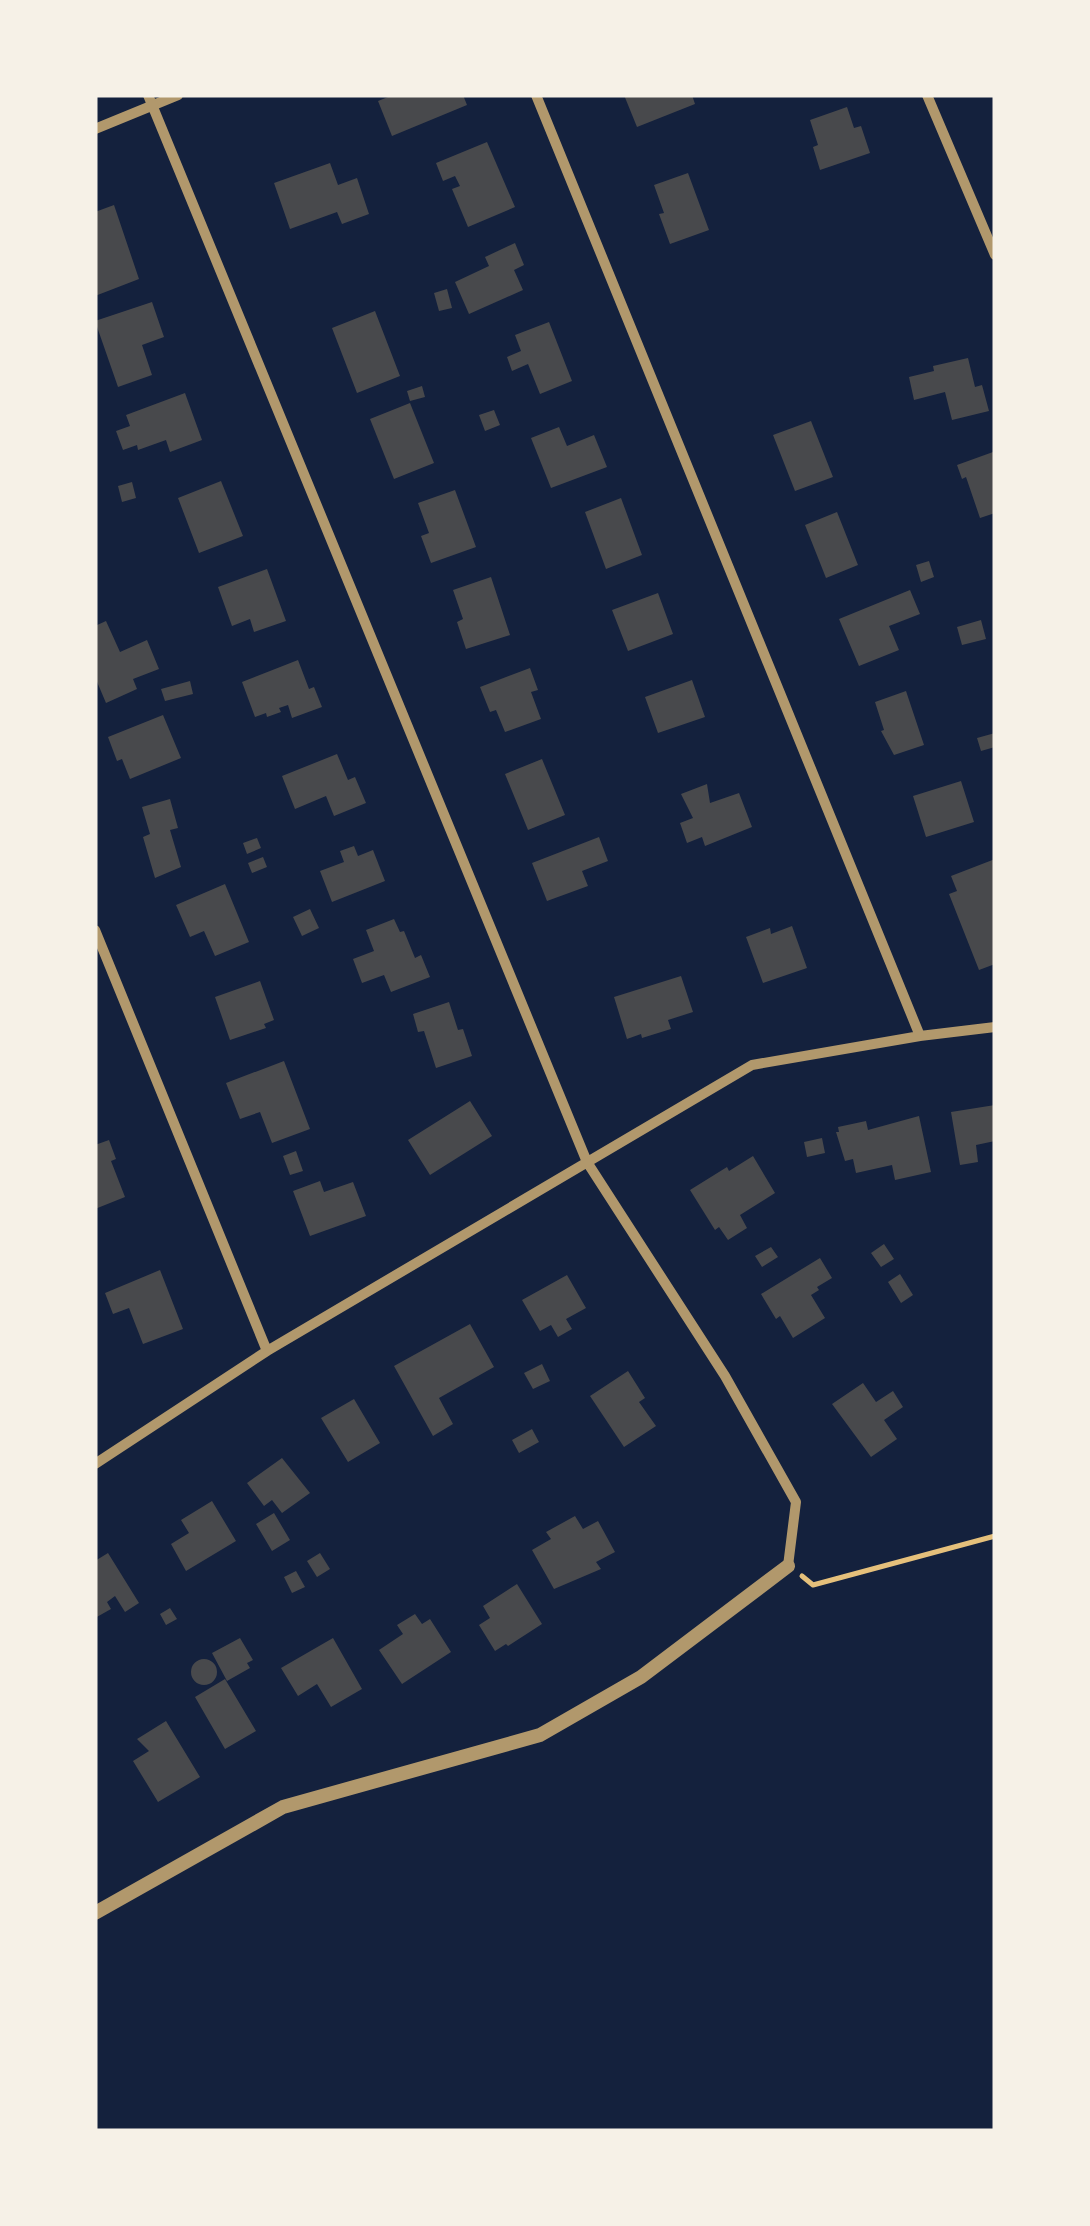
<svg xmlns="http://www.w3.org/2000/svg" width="1090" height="2226" font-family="'Archivo Narrow',sans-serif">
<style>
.building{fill:#48494c}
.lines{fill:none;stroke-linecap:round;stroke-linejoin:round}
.path{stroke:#e5c07b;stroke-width:5}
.minor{stroke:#b1986c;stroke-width:10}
.tertiary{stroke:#b1986c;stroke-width:14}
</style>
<rect width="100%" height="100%" fill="#14213d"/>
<path class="building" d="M393,95h70l4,10 -75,31 -14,-35z
M624,95h68l3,9 -58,23z
M847,107l7,21 7,-2 9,27 -50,17 -7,-23 5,-2 -8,-25z
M487,142l28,65 -47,20 -16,-38 8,-3 -5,-10 -12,5 -7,-18z
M330,163l8,22 19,-7 12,36 -27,10 -5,-12 -47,17 -16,-46z
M688,173l21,57 -39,14 -11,-30 5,-1 -10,-28z
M114,205l25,74 -44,17v-84z
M515,243l9,22 -10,5 9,20 -54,24 -14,-32 34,-16 -4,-9z
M447,289l5,19 -13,3 -5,-18z
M152,302l12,35 -22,8 10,30 -34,12 -23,-66z
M375,311l25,65 -43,17 -25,-65z
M549,322l23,59 -32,13 -12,-30 -16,7 -5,-14 14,-6 -6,-16z
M968,358l7,29 7,-2 7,26 -37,9 -7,-28 -31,8 -5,-23 25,-6 -1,-5z
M422,386l3,11 -15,4 -3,-10z
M185,393l17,47 -32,12 -4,-12 -28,10 -1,-5 -14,5 -7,-19 14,-5 -4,-11z
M410,403l24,60 -40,16 -24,-60z
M494,410l6,15 -15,6 -6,-16z
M811,421l22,56 -38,14 -22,-56z
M559,427l8,19 27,-11 13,32 -56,21 -20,-50z
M993,452l2,61 -15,5 -14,-41 -4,2 -5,-14z
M221,481l22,55 -44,17 -21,-55z
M132,482l4,16 -14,4 -4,-16z
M455,490l21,57 -45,16 -10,-27 8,-3 -11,-30z
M621,498l21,57 -36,14 -21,-57z
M837,512l21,53 -32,13 -21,-53z
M929,561l5,16 -13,5 -5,-17z
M267,569l19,52 -32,11 -4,-13 -18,7 -14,-39z
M491,577l19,58 -44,14 -9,-27 6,-3 -10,-29z
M910,590l10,24 -31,12 10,24 -40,16 -20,-47z
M658,593l15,41 -45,17 -16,-41z
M981,620l5,19 -24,6 -5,-18z
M106,621l14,31 27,-12 12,29 -26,10 4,10 -31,14 -11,-26v-51z
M298,660l11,29 5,-2 8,20 -30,11 -4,-13 -9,3 2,4 -14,5 -1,-4 -11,4 -13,-35z
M530,668l8,22 -7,2 10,27 -36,13 -9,-22 -6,2 -10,-25z
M692,680l13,37 -47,16 -13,-36z
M190,681l3,13 -28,7 -4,-12z
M906,691l18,54 -30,10 -13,-24 3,-1 -9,-28z
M163,715l18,43 -51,21 -8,-20 -5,2 -9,-24z
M995,733v14l-14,4 -4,-13z
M337,754l11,26 7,-3 11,26 -32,13 -8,-20 -31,13 -13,-33z
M542,759l23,56 -37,15 -23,-56z
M961,781l13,41 -48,15 -13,-41z
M707,784l3,19 29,-10 13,34 -47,19 -3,-9 -15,6 -7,-20 13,-5 -12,-24z
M170,799l8,29 -8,2 11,37 -26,11 -12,-41 7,-3 -8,-27z
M599,837l9,24 -26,10 6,15 -41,15 -15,-38z
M257,838l4,10 -14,6 -4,-11z
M354,846l4,10 15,-6 12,31 -53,21 -12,-31 24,-9 -4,-11z
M263,857l4,10 -15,6 -4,-10z
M995,859v105l-16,6 -30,-76 8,-3 -6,-15z
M225,884l24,58 -34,14 -11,-25 -14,6 -14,-32z
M310,909l9,19 -17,8 -9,-19z
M394,919l6,13 4,-1 11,27 6,-3 9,22 -39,15 -7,-17 -22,8 -9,-24 21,-8 -8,-21z
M792,926l15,42 -44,15 -17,-46 24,-9 1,6z
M681,976l12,36 -25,8 3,9 -29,9 -1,-4 -14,5 -13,-42z
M260,981l14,39 -10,4 2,4 -36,12 -15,-43z
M449,1002l9,28 5,-1 9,27 -36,12 -12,-37 -6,1 -5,-18z
M284,1061l26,68 -38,14 -12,-31 -20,7 -14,-36z
M470,1101l22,35 -62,39 -22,-35z
M995,1105v36l-19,4 2,17 -18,3 -9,-53z
M919,1116l12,56 -36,8 -3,-15 -36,8 -3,-14 -8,2 -9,-29h3l-1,-5 28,-6 2,9z
M822,1138l3,15 -18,4 -3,-15z
M109,1140l7,19 -5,2 14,36 -30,12v-64z
M296,1151l7,20 -13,4 -7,-19z
M753,1156l22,37 -35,22 7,13 -19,12 -9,-13 -4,3 -25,-40 37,-23 2,4z
M320,1181l4,11 29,-10 13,34 -56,20 -17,-45z
M884,1244l10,15 -13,8 -10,-14z
M771,1247l7,10 -16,10 -7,-11z
M820,1258l12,20 -15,9 2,3 -8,5 14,23 -32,20 -13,-22 -4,3 -15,-25z
M160,1270l23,59 -40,15 -14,-36 -16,6 -8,-21z
M900,1274l13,21 -12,8 -13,-21z
M567,1275l19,33 -20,11 6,10 -14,8 -7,-12 -11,6 -18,-31z
M470,1324l24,43 -55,31 14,26 -20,12 -39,-70z
M542,1364l8,17 -17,8 -9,-16z
M628,1371l17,27 -6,4 17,24 -32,21 -34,-51z
M863,1383l13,19 17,-11 10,16 -19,13 13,19 -26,18 -39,-53z
M354,1399l26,44 -32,19 -27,-44z
M532,1429l7,13 -20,11 -7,-13z
M282,1458l28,35 -28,20 -10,-13 -8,6 -17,-23z
M212,1501l24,40 -50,30 -15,-27 18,-11 -8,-13z
M274,1513l16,27 -18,11 -16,-27z
M575,1516l8,13 15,-8 17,31 -19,10 5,7 -47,20 -22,-39 19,-11 -5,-7z
M108,1553l31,50 -14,9 -10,-16 -8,6 4,7 -16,9v-57z
M320,1553l10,16 -13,8 -10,-16z
M296,1571l9,16 -13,6 -8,-16z
M517,1584l25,40 -34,22 -2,-2 -11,7 -16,-26 11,-7 -7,-12z
M170,1608l7,11 -11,6 -6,-11z
M415,1614l7,10 8,-5 21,33 -49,32 -23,-34 24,-16 -6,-9z
M240,1638l13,22 -6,3 3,5 -23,13 -15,-28z
M333,1638l29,51 -31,18 -14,-23 -19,12 -17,-28z
M191 1672a13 13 0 1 1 26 0a13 13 0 1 1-26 0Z
M225,1679l31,52 -31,18 -30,-52z
M166,1721l34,56 -42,25 -25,-41 16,-10 -12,-12z"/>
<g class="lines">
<path class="path" d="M802,1576l11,9 182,-49"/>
<path class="minor" d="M148,95l439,1067 138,214 71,126 -8,64
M536,95l384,941
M927,95l68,160
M95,129l83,-34
M95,930l172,421
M95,1464l172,-113 485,-286 168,-29 75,-9"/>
<path class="tertiary" d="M95,1913l188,-106 257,-72 101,-58 147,-111"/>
</g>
<rect width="1090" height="2226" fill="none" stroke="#f6f1e7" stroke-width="195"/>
</svg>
